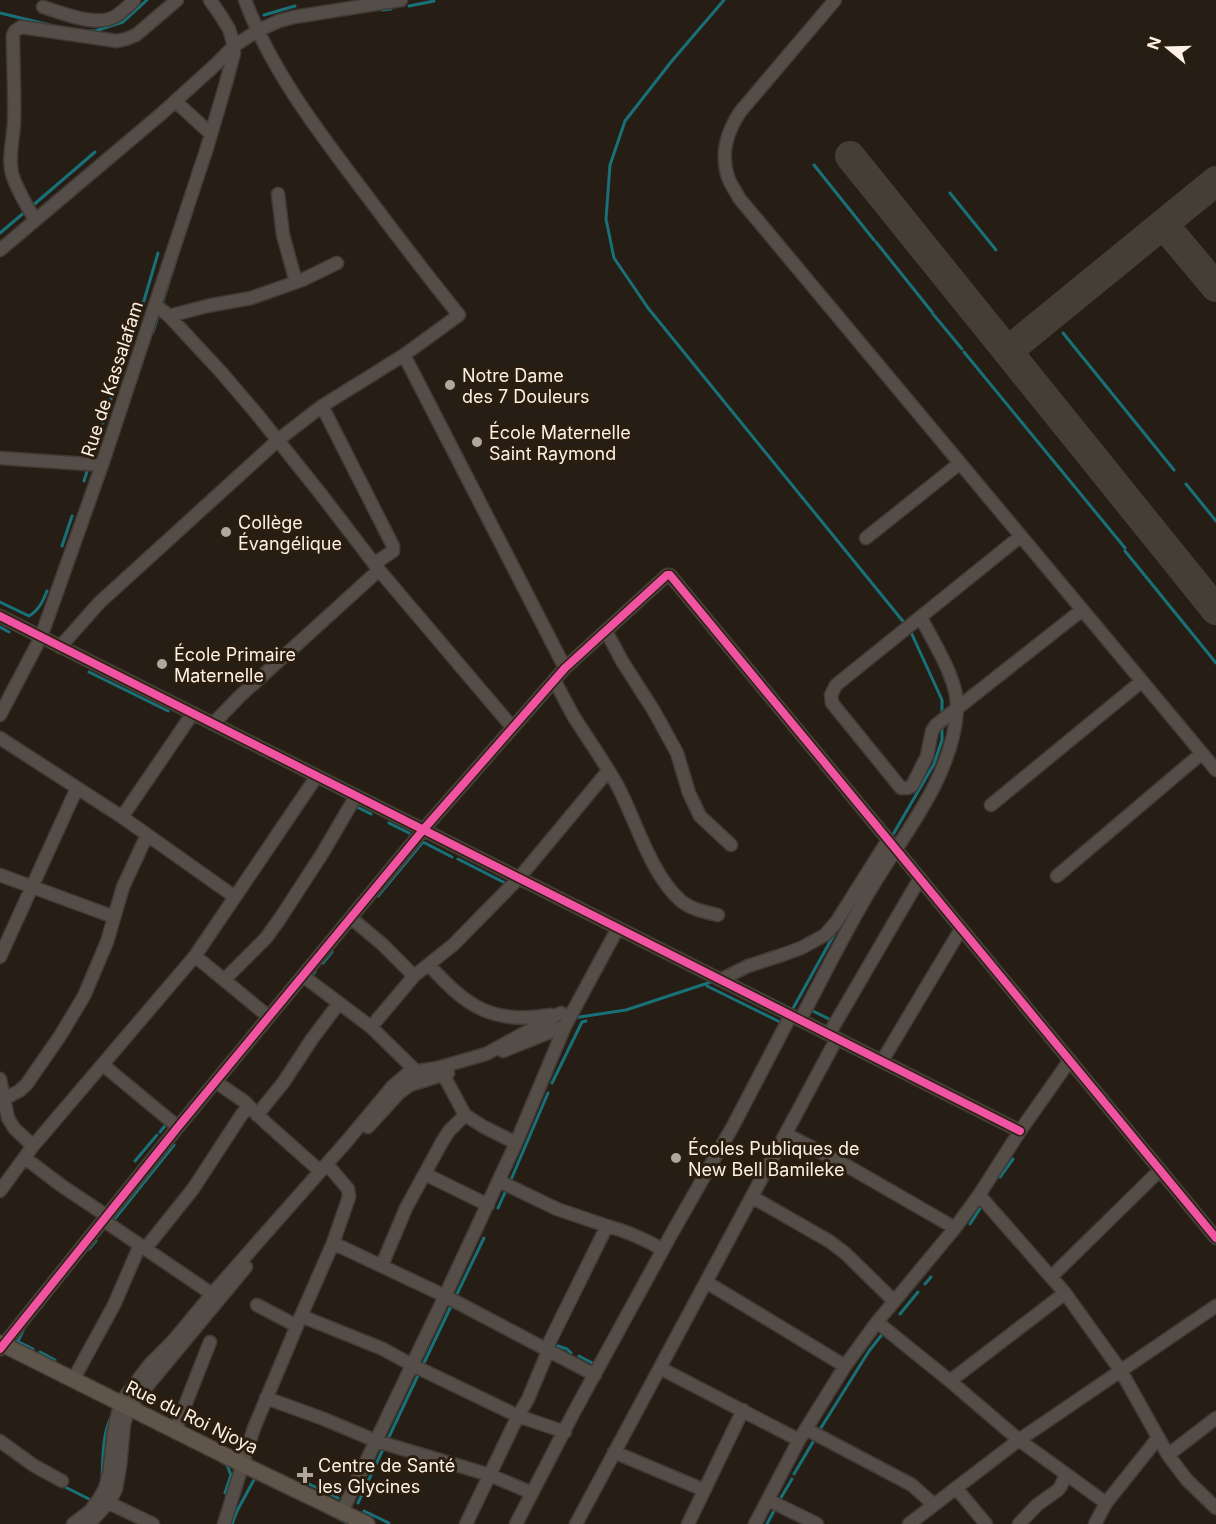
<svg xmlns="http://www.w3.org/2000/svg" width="1216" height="1524" font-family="Inter,sans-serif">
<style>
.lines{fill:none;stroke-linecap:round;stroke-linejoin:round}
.stream{stroke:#187179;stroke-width:3}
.taxiway{stroke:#443e36;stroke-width:30}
.minor-casing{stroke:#423a34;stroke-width:15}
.major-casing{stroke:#423a34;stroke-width:18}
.minor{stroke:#554e48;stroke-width:12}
.major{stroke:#5f554a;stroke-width:15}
.cycleway-casing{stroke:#2c1e0f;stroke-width:11}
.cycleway{stroke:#f153a3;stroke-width:8}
.poi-dot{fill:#b0a79e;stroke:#2c1e0f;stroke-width:2}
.labels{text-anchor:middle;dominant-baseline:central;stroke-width:6;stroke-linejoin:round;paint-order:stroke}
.poi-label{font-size:18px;fill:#fbf1e7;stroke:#2c1e0f;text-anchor:start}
.street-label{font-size:18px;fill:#fbf1e7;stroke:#2c1e0f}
</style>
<rect width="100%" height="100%" fill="#261e15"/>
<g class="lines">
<path class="stream" d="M724,0l-53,62 -46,59 -15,44 -4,54 8,39 34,50 258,317
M409,6l25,-5
M382,10l9,-1
M0,13l54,13
M264,15l31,-9
M87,31h8l28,-9 24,-22
M814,165l60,75
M950,193l46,57
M31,207l64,-55
M0,233l26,-22
M876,242l56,70
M143,304l15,-51
M162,304l13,-41
M933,314l29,35
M153,332l6,-19
M1063,333l111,137
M130,346l8,-28
M964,352l161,196
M103,423l12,-36
M90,462l12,-35
M84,481l4,-13
M1186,484l30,37
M62,546l10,-30
M1125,551l91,112
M0,602l29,14c10,-6 14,-15 18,-25
M0,627l9,5
M910,630l32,70v16
M89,672l79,39
M355,806l16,8
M389,823l20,10
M891,838l43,-74 8,-24v-15
M458,859l49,25
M378,896l45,-54 29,15
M323,963l9,-11
M310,978l5,-6
M707,986l75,37
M809,1009l24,12
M791,1012l45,-81
M573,1018l53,-8 88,-29
M552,1083l30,-61 4,-1
M160,1132l8,-10
M135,1161l22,-26
M1000,1177l13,-18
M510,1182l38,-89
M498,1208l9,-20
M113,1221l61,-76
M970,1224l11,-17
M89,1249l7,-8
M925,1284l6,-7
M455,1298l29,-60
M900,1314l18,-22
M23,1331l-5,10h-1l16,8
M558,1346l9,3 4,4
M40,1352l15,8
M579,1356l17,9
M423,1365l29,-61
M819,1431l50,-80 15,-19
M387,1441l33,-70
M223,1463l4,2 4,10 -6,18
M794,1474l22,-37
M102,1479c1,-21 0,-45 10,-64
M309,1484l29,14
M61,1485l32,16
M779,1501l13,-22
M358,1503l26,-56
M319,1509l30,15
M364,1511l25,12
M232,1524l5,-13 18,-33
M767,1524l9,-17"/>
<path class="taxiway" d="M850,156l366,454
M1163,224l53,63
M1008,351l208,-170"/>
<g class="minor-casing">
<path id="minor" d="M835,0l-95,112c-13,20 -20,41 -12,65 2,7 8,14 11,21l477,572
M43,7c20,6 54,21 73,9 7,-5 13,-10 18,-16
M175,101l36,33
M278,194l5,41 13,47
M35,220c-8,-14 -18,-30 -23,-46 -4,-16 1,-34 2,-51 1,-29 -1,-58 -1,-88l2,-4 6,-4 96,14 9,-2 10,-4 41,-35
M0,250l161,-136 53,-48 20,-20 23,-15 22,-10 15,-4 107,-17
M156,305l13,11 52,56 35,41 64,80 59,77 133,157
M169,316l38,-10 44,-8 51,-18 35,-17
M404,355l161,313
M322,406l71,140v5l-19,13
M0,458l102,7
M1021,536l-185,149 -5,10 1,8 69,85h7l4,-2 15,-30 5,-25 4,-6 146,-115
M866,538l94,-75
M0,616l1020,515
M606,631l16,30 32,50 23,42 12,40 11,23 31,29
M60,647l39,-44 179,-163 44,-34 82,-51 55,-40c-35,-43 -68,-87 -101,-131 -43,-57 -88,-116 -113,-184
M554,680c7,12 13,25 20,37 14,22 29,43 42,66 20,36 33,89 64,117 10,9 25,12 38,15
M0,715l41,-78 61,-172 105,-317 19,-65 8,-30v-7l-5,-17 -8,-13 -11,-16
M213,724l27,-28 139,-126
M0,738l122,79 113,80
M991,805l151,-124
M122,817l71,-104
M0,875l114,42
M1057,876l145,-123
M351,918l31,26 32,32
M195,956l74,61
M0,957l77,-169
M429,965c38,42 64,60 122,50
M303,976l68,51 46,45
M224,980l42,-42 13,-18 43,-66 34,-58
M720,980l28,-14 34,-11 19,-7 24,-13 12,-14 51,-81
M800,1020c23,-43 44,-86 69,-128 34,-58 83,-113 88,-182 2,-29 -23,-67 -36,-92
M371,1027l43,-51 39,-31 66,-67 89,-107
M829,1034l91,-156
M503,1051l62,-25
M882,1061l79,-132
M103,1065l75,62
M443,1074l22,41 19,12 32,16
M0,1079l8,39 6,10 19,18
M216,1082l29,20 21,21 54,48
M4,1099l15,-8 7,-6 34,-49 24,-40 23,-54 16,-55 24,-52
M257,1115l26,-32 29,-44 27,-36
M368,1127l31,-34 11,-8 38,-12
M786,1134l63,33 106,61
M25,1158l37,28 45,30
M425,1174l63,31
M499,1181l58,28 50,17
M0,1191l33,-45 162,-190 122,-180
M979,1195l86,98 56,78 47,84 19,25 29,28
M752,1197l77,44 16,12 49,48
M103,1220l109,74
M333,1243l112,53 150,79
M145,1249l48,-60 49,-75 8,-7
M382,1265l24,-57 36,-66 7,-11 16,-16
M1052,1276l108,-106
M706,1282l139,84
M257,1305l40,21
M301,1316l82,33 29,16 106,51 47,16
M877,1322l73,59 69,59 87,63
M0,1349l178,-222 245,-297 142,-162 102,-93h3l546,663
M660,1368l139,72
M73,1380l41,-75 26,-60
M950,1381l115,-88
M266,1398l58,21 52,22 114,34 42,18
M806,1429l106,56 21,19
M175,1431l35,-89
M0,1441l33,24 29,16
M614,1452l90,38
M1168,1455l48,-37
M956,1488l30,36
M768,1500l49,24
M109,1503l44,21
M342,1512l103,-216 71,-153 49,-117 53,-98
M73,1524l17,-13 9,-12 6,-11 4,-14 5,-43 6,-28 30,-39 23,-23 39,-47 135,-153 45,-54 15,-13 5,-2 25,-4 49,-14 75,-41
M89,1524l21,-23 6,-12 4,-23 4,-42 5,-16 117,-141
M224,1524l30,-96 47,-112 32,-73 16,-46 -1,-8 -17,-20
M466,1524l52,-108 10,-17 21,-50 -1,-2 2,-6 57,-115c20,5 37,13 55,23
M516,1524l58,-112 98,-179 61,-107 58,-111
M576,1524l261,-486
M688,1524l55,-114
M755,1524l44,-84 46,-74 32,-44 78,-94 24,-33 41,-64 50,-71
M909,1524l110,-84 197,-134
M1019,1524l18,-19 21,-15 3,-4 5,-12
M1095,1524l11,-21 52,-65"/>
</g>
<g class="major-casing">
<path id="major" d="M0,1343l244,122 123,59"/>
</g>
<use href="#minor" class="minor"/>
<use href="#major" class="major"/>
<g class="cycleway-casing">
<path id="cycleway" d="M0,616l1020,515
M0,1349l178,-222 245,-297 142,-162 102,-93h3l546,663"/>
</g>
<use href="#cycleway" class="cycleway"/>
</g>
<g class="poi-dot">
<circle cx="450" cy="385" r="6"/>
<circle cx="477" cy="442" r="6"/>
<circle cx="226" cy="532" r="6"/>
<circle cx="162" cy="664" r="6"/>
<circle cx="676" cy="1158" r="6"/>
<path d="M302 1466h6v6h6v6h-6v6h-6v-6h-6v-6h6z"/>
</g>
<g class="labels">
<g class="poi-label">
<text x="462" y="375">Notre Dame<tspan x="462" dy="21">des 7 Douleurs</tspan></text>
<text x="489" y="432">École Maternelle<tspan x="489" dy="21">Saint Raymond</tspan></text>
<text x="238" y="522">Collège<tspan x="238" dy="21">Évangélique</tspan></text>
<text x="174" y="654">École Primaire<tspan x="174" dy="21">Maternelle</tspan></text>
<text x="688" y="1148">Écoles Publiques de<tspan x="688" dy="21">New Bell Bamileke</tspan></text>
<text x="318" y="1465">Centre de Santé<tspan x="318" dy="21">les Glycines</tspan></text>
</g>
<g class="street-label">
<text transform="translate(112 379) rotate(-72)">Rue de Kassalafam</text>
<text transform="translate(192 1417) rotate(26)">Rue du Roi Njoya</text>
</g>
</g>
<g transform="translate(1168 48) rotate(289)" stroke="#2c1e0f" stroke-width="4.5" paint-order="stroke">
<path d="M0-4.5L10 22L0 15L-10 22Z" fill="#fbf1e7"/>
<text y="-9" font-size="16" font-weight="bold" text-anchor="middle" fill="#fbf1e7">N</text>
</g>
</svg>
